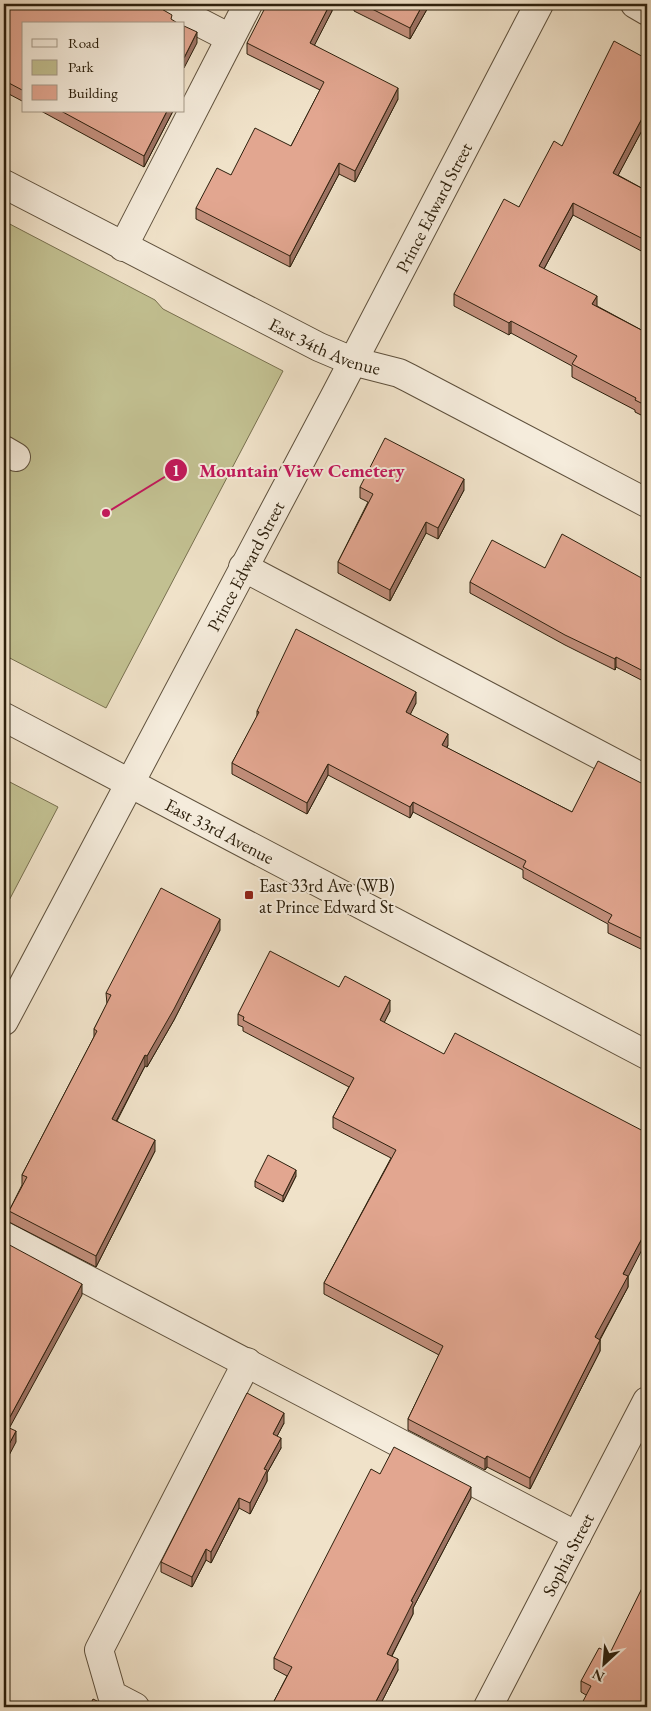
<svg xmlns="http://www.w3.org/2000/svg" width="651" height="1711" font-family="'EB Garamond',serif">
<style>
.green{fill:#c2c091;stroke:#78704f}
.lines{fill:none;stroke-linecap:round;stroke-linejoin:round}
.minor-casing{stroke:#5e503c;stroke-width:30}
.minor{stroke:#f5ecdc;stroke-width:28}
.wall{fill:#c28f7c;stroke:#2d200d}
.shaded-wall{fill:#9e7465;stroke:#2d200d}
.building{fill:#e2a690;stroke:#2d200d}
.poi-dot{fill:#8f2418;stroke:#f5ecdc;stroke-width:2}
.labels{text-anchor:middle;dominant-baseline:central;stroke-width:4;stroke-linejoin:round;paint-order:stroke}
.street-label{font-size:18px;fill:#2d200d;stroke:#f5ecdc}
.poi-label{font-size:18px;fill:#2d200d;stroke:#f5ecdc;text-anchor:start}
.leader{fill:none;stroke:#c2185b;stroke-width:2}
.callout-dot{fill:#c2185b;stroke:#f5ecdc;stroke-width:2}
.mark-label{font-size:15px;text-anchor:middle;font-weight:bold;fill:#fff}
.callout-label{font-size:19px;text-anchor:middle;font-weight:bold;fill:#c2185b;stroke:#f5ecdc;stroke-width:4;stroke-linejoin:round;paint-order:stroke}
</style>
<rect width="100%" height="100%" fill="#f0e2c9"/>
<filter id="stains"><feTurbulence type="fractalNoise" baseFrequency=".004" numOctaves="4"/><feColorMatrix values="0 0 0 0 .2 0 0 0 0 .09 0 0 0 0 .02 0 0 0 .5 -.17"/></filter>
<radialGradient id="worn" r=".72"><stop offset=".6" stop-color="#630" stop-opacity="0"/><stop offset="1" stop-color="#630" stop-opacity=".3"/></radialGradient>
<path class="green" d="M4,221l151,79 8,9 120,62 -177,337 -102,-53z
M4,779l54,28 -54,103z"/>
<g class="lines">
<g class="minor-casing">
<g id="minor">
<path d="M164,4l66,34"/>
<path d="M635,4l12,7"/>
<path id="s1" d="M4,184l315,163 33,14 47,12 10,5 238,125"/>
<path d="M123,247l125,-243"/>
<path d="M4,450l12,7"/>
<path d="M243,567l404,213"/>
<path id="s2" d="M4,717l643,338"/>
<path id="s3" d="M4,1021l333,-629 202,-388"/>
<path d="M4,1236l573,300"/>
<path d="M135,1707l-23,-12 -13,-45 148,-288"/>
<path id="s4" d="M488,1707l159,-306"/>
</g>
</g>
<use href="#minor" class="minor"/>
</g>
<path class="wall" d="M4,4l20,20v78l-17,-9v-7l-3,-1z
M332,4v7l-18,34 84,54 -43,83 -16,-8 -49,93 -94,-48v-11l35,-33 60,-29 29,-56 -73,-36v-11z
M354,4h76l-20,35 -56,-28z
M647,59v62l-29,54 29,16v63l-74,-39 -29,54 53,37 50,27v85l-12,-6v-2l-63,-33v-11l-61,-33 -2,2 -55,-29v-12l65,-87 43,-61z
M41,111h132l-29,56z
M360,487l104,3 -26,49 -12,-6 -36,68 -52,-28v-11l30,-60 -8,-4z
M545,568l102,13v102l-31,-16 -1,3 -50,-25 -95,-52v-11z
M416,703l-6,11 38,31 -1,3 125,64 75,-26v166l-39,-19v-9l-85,-46v-8l-110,-58 -3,6 -82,-43 -21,39 -75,-40v-11l25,-46v-6z
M220,930l-46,90 -27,47 -2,-1 -28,55 38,30 -59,116 -87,-45v-11l13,-26v-10l72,-138v-8l13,-25 -1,-11z
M339,987l51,24 -6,11 244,255v10l-28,53v11l-70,138 -43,-22 -2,3 -77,-40v-11l31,-64 -115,-61v-11l67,-125 -58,-30v-11l16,-30 -106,-56v-4l-5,-2v-11z
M296,1176l-13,26 -28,-15v-6z
M284,1423l-7,13 4,12 -14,25v8l-17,33 -11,-6 -28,55 -5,-3 -14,27 -31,-15v-10z
M380,1474l91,24 -58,110v6l-21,42 6,14 -19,37h-108l16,-31 -13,-7v-11z
M610,1653l37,51 -61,-9 -5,-3v-11z"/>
<path class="shaded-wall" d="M330,4h2v7l-22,43v-11z
M423,4h7l-20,35v-11z
M197,32v11l-13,25v-10z
M398,88v11l-43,83v-11z
M647,109v12l-34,64v-12z
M167,111h6l-29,56v-11z
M339,163v11l-49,93v-11z
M573,203v12l-34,63v-12z
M597,296v12l-5,-4z
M511,321v12l-2,2v-12z
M464,479v11l-26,49v-11z
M426,522v11l-36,68v-11z
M616,657v10l-1,3v-11z
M416,692v11l-10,20v-11z
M448,734v11l-6,11v-11z
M328,764v11l-21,39v-11z
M413,802v10l-3,6v-11z
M220,919v11l-46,90 -27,47v-11z
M390,1000v11l-10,20v-11z
M145,1055v11l-33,63v-10z
M155,1140v11l-59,116v-11z
M296,1170v6l-13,26v-6z
M647,1229v11l-19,37v10l-33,61v-11l28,-63z
M82,1284v11l-77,141v-10z
M600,1340v11l-70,138v-11z
M284,1413v10l-11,21v-10z
M16,1431v11l-12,23v-11z
M281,1438v10l-14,25v8l-17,33v-11l14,-34z
M487,1456v11l-2,3v-11z
M471,1487v11l-58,110v6l-26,51v-11l24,-53z
M239,1498v10l-28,55v-11z
M206,1549v11l-14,27v-10z
M398,1659v11l-19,37h-6z
M647,1693v11l-1,3h-6z"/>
<path class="building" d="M4,4h149l19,11 -1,4 8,5h-155v67l-17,-9 2,-5 -5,-3z
M267,4h63l-20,39 88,45 -43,83 -16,-8 -49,93 -94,-48 21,-40 14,7 24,-47 36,18 33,-64 -77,-39z
M362,4h61l-13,24z
M184,26l13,6 -13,26z
M614,41l33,18v50l-34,64 34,18v50l-74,-38 -34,63 58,30 -5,8 55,29v73l-12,-6 1,-2 -64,-34 5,-8 -66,-35 -2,2 -55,-29 50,-95 15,8 35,-66 8,5z
M61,111h106l-23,45z
M385,438l79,41 -26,49 -12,-6 -36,68 -52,-28 35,-68 -13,-7z
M562,534l85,47v92l-31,-16 -1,2 -50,-24 -95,-53 22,-42 53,28z
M296,629l120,63 -10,20 42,22 -6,11 130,67 26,-51 49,25v155l-39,-19 4,-7 -89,-48 3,-6 -113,-59 -3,5 -82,-43 -21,39 -75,-40 27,-51 -2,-1z
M161,888l59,31 -46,90 -27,47 -2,-1 -33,64 43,21 -59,116 -87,-45 18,-34 -5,-2 75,-144 -3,-2 17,-34 -5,-2z
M270,951l69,36 6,-11 45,24 -10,20 64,34 11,-21 192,100v96l-24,45 5,2 -33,61 5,3 -70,138 -43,-22 -2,3 -77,-40 35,-73 -119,-63 72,-133 -63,-33 21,-39 -111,-58 1,-3 -6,-3z
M268,1155l28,15 -13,26 -28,-15z
M4,1242l78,42 -77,142 11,5 -12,23z
M247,1393l37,20 -11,21 8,4 -17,31 3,1 -17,33 -11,-5 -28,54 -5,-3 -14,28 -31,-15z
M394,1447l77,40 -60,114 2,1 -26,52 11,5 -25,48h-102l21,-40 -18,-9 97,-189 9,5z
M647,1578v115l-7,14h-60l11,-21 -10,-5 18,-33 11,5z
M93,1699l16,8h-20z"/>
<rect class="poi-dot" x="244" y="890" width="10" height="10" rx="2.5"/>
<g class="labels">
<g class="street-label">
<text stroke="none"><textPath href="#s3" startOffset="920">Prince Edward Street</textPath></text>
<text stroke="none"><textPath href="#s1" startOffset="360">East 34th Avenue</textPath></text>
<text stroke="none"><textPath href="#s3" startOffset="515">Prince Edward Street</textPath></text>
<text stroke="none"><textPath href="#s2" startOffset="244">East 33rd Avenue</textPath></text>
<text stroke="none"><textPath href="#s4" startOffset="172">Sophia Street</textPath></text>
</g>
<g class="poi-label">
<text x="259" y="885">East 33rd Ave (WB)<tspan x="259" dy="21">at Prince Edward St</tspan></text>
</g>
</g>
<path class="leader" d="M106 513L176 470"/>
<g class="callout-dot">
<circle cx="106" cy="513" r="5"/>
<circle cx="176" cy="470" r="12"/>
</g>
<g class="mark-label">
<text x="176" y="476">1</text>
</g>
<g class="callout-label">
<text x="302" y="477">Mountain View Cemetery</text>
</g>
<rect width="651" height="1711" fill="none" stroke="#f0e2c9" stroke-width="20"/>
<rect x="5" y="5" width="641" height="1701" fill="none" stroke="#2d200d" stroke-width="2.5"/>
<rect x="10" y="10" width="631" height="1691" fill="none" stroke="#2d200d"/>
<rect x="22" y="22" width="162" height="90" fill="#f5ecdc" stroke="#a59a89"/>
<rect x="32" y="39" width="25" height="8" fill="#f5ecdc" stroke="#a59a89"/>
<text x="68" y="48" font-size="15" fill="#2d200d">Road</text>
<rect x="32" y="60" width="25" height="15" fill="#c2c091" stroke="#a59a89"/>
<text x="68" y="72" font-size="15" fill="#2d200d">Park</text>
<rect x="32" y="85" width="25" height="15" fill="#e2a690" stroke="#a59a89"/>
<text x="68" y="98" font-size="15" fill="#2d200d">Building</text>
<g transform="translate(604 1664) rotate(206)" stroke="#f5ecdc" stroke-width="4" paint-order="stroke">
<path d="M0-4L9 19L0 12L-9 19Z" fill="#2d200d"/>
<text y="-8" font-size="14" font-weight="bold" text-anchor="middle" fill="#2d200d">N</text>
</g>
<rect width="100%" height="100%" filter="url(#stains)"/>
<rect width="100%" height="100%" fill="url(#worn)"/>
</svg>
